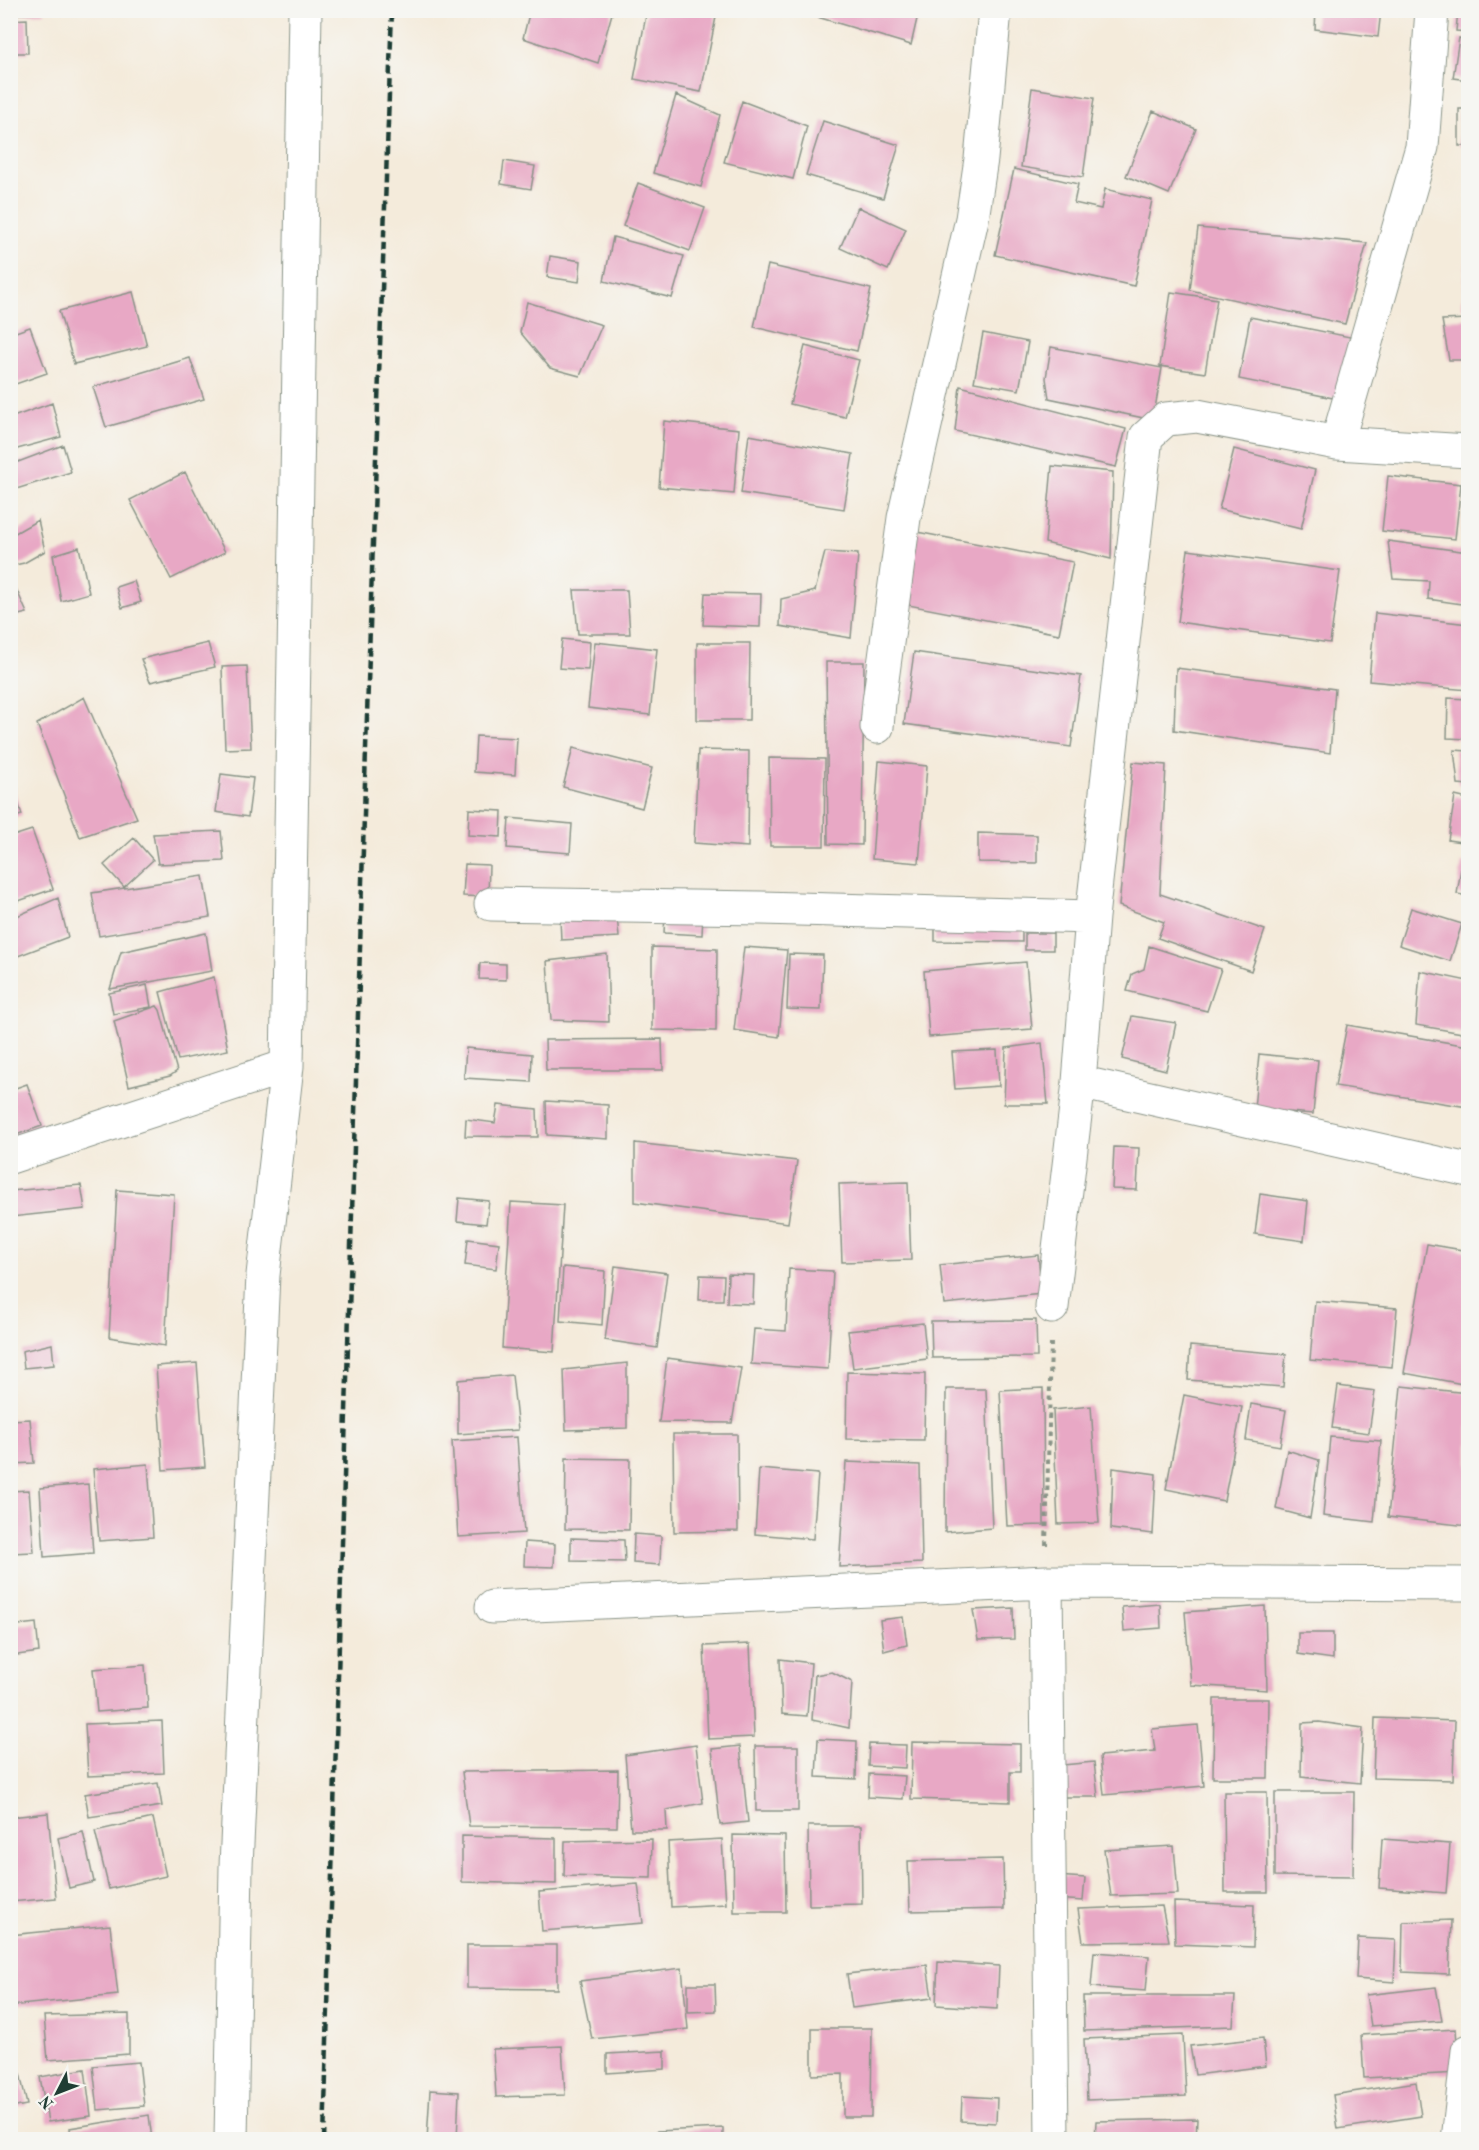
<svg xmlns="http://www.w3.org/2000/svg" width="1479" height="2150" font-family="'Old Standard TT',serif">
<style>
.building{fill:#e8a8c5}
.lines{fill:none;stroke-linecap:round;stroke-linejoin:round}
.minor-casing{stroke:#8a9488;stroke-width:35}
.path{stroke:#8a9488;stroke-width:4;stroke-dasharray:4.5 4.5;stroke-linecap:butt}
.minor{stroke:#fff;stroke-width:33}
.rail{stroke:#1f3d34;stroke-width:4.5;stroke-dasharray:9 4.5;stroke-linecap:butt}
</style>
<rect width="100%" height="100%" fill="#f6f6f2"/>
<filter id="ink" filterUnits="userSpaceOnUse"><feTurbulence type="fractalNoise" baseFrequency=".0167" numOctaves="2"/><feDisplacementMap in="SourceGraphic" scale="12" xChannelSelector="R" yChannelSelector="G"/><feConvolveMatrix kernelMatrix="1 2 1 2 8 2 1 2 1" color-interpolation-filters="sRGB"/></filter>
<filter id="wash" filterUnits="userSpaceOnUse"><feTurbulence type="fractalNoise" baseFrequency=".008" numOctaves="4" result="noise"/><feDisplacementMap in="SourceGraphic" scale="24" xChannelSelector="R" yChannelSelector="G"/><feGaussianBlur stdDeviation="1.35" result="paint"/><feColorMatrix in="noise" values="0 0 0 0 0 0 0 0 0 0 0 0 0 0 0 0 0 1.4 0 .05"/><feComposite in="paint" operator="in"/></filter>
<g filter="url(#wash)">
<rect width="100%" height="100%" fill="#f4ebdb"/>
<g id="blocks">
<path class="building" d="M10,10h34l1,3 -35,1z
M530,10h83l-15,53 -75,-25z
M647,10h60l10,2 -16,80 -67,-13z
M794,10h125l-8,35z
M1316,10h65l-3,27 -63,-8z
M1458,10h10v22l-12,-1z
M27,19l1,34h-18v-33z
M1459,38l9,2v40l-15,-2z
M1032,88l62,10 -11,79 -62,-10z
M676,95l44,20 -19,72 -48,-14z
M742,101l65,25 -14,53 -69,-17z
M1459,109h9v37h-9z
M1153,111l43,18 -27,65 -43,-18z
M823,121l76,24 -16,53 -77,-23z
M504,161l31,5 -4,23 -30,-5z
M1014,169l64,15 -4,19 27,6 4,-20 47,11 -18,86 -139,-31z
M638,183l67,25 -15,43 -67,-25z
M858,207l48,22 -18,41 -48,-22z
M1198,228l169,15 -22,81 -155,-34z
M613,237l71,19 -12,42 -68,-17z
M1467,251h1v56h-6z
M550,256l31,5 -2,21 -32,-5z
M768,265l103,24 -14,62 -103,-24z
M133,292l14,54 -73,18 -15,-53z
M1171,292l46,7 -12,74 -45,-7z
M527,302l75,23 -22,51 -30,-8 -30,-36z
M1250,317l100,20 -12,62 -99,-20z
M1468,319v41h-19l-7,-40z
M30,327l17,46 -37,13v-52z
M983,333l45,9 -9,48 -45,-8z
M805,346l54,14 -14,57 -55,-13z
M1051,347l111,21 -9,52 -104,-22 -3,-20z
M190,358l14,41 -98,28 -13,-40z
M960,386l166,43 -10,38 -161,-36z
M52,403l9,34 -51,14v-33z
M664,421l75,8 -5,65 -75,-7z
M749,435l104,19 -9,55 -103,-16z
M63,445l8,27 -61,19v-26z
M1234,449l81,21 -14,59 -82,-20z
M1052,466l61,6 -2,87 -66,-16z
M185,472l40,80 -54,27 -41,-79z
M1388,476l73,8 -6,55 -73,-8z
M1467,487h1v51l-6,-1z
M38,520l7,31 -21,12 -14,3v-30z
M917,532l156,30 -14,72 -156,-30z
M1388,541l80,11v53l-40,-6 1,-18 -36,-2z
M79,547l10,46 -28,8 -8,-46z
M1188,550l152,21 -10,72 -152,-21z
M825,552l33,2 -7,84 -71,-12 1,-27 34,-8z
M10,575l17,38 -17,4z
M134,581l7,21 -19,6 -6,-21z
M574,590h53l3,44h-52z
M705,593l56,1 -1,33 -57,-2z
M1375,613l93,11v66l-99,-9z
M562,639l28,3 -2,28 -29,-2z
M595,642l62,7 -7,66 -62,-7z
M208,643l7,24 -65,15 -9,-23z
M697,643h53l-1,77h-52z
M914,652l167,24 -10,71 -167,-23z
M826,662h38l-2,183 -34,-1z
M247,666l4,82 -26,1 -3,-82z
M1176,668l159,21 -5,64 -156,-23z
M84,697l53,121 -57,19 -43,-113z
M1448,698l20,1v40l-21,-1z
M476,736l41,2 -2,37 -41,-3z
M573,748l79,20 -10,40 -79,-21z
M698,750l51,1 -1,96 -54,-4z
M1454,750l14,1v34l-10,-1z
M769,758l56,1 -1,87h-54z
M879,761l48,5 -8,97 -47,-4z
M1133,762l33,3 -6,129 105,36 -14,41 -93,-33 6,-16 -45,-16z
M221,774l32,4 -5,39 -32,-5z
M10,777l12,38 -12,3z
M1455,796l13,3v44l-20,-3z
M469,809l33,2 -1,26 -33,-2z
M509,818l63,6 -2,29 -63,-5z
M32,830l21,59 -43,15v-67z
M221,831l3,30 -66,3 -5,-30z
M978,833l59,2v28l-59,-1z
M134,838l19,22 -29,27 -20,-22z
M1462,863l6,1v32l-11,-2z
M465,864l24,1 -1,32 -25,-1z
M203,876l7,41 -111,19 -7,-43z
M58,898l10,39 -58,22v-40z
M1411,908l51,16 -12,37 -51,-16z
M665,914l38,1 -1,20 -38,-2z
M617,916l2,21 -58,3 -1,-21z
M935,916l87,1v25l-87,-1z
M206,933l6,38 -102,18 11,-37z
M1025,933h28v17h-28z
M1149,946l72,23 -14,42 -80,-20 5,-17 12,-5z
M652,947l65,2 -1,82 -64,-1z
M744,947l43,3 -8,87 -45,-7z
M607,954l2,68 -58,-2 -4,-59z
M789,954l34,1 -2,55 -34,-1z
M1026,962l6,67 -103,8 -5,-66z
M480,963l26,1v16l-27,-1z
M1420,971l48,10v53l-52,-9z
M214,977l14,73 -50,10 -18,-68z
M147,985l4,22 -38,7 -4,-21z
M157,1006l3,4 17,61 -7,5 -41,10 -15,-65z
M1132,1016l44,7 -10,47 -44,-11z
M1347,1025l121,21v61l-133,-21z
M662,1039l1,31h-117l-1,-30z
M1042,1043l6,61h-44l2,-56z
M466,1048l66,6 -1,28 -67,-4z
M997,1050l2,36 -44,3 -3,-37z
M1259,1054l59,6 -5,54 -59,-5z
M27,1084l15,42 -32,11v-47z
M546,1101l62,4v34l-61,-4z
M498,1105l39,4 1,28 -73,-1 1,-17 29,4z
M635,1143l162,18 -9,62 -153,-21z
M1114,1147l25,1 -2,42 -25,-1z
M908,1182l3,78 -69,2 -3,-78z
M81,1185l4,24 -74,8 -1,-26z
M117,1190l57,4 -9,152 -56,-9z
M1260,1194l48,7 -4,40 -49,-7z
M459,1198l30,3 -3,23 -29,-3z
M511,1202l52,3 -9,147 -52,-4z
M468,1239l31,4 -3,26 -31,-4z
M1427,1244l41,7v134l-64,-12z
M1038,1255l4,39 -98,10 -4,-39z
M615,1266l52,7 -10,75 -52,-8z
M563,1267l42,4 -3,54 -42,-4z
M789,1269l44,2 -5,98 -77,-5 3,-35 32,2z
M728,1274l26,1 -1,29 -26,-1z
M700,1275l24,1 -1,24h-24z
M1315,1301l82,7 -5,59 -82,-7z
M1036,1320l1,37 -105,1 -1,-37z
M923,1323l4,36 -74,9 -5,-37z
M52,1344l2,21 -30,3 -2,-17z
M1190,1346l96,8 -3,33 -95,-7z
M667,1358l74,10 -9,55 -73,-1z
M197,1363l8,104 -42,3 -7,-104z
M627,1363v65l-61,2 -2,-60z
M847,1372l78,2 -1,66 -78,-1z
M512,1375l6,55 -60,4v-54z
M1338,1386l37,5 -6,42 -37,-5z
M1401,1386l67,7v133l-80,-9z
M1043,1388l1,137 -37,1 -7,-136z
M946,1389h40l6,139 -47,4z
M1184,1395l58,12 -18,94 -58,-12z
M1251,1404l35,6 -6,36 -34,-6z
M1091,1406l8,117 -41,1 -5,-114z
M30,1419l4,44 -24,1v-44z
M673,1434h64l1,97 -64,1z
M517,1437l7,96 -66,4 -6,-96z
M1330,1437l51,4 -7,81 -51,-6z
M1287,1450l32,10 -9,58 -34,-9z
M566,1458l64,1 -1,71 -64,-1z
M846,1462l74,3 2,98 -83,4z
M148,1464l5,73 -54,4 -6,-72z
M1113,1468l43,6 -3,60 -42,-5z
M759,1469l59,5 -5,65 -58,-5z
M88,1484l5,69 -49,4 -4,-69z
M29,1490l5,62 -24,1v-62z
M634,1534l27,2 -1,29 -27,-2z
M571,1538l53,2 1,22 -54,-1z
M525,1542l30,2 -1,23 -30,-1z
M1160,1604l1,24 -37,3 -2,-24z
M1265,1606l2,84 -76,-5 -6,-73z
M1013,1608l1,31 -36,1 -5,-30z
M903,1617l4,28 -23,6 -4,-31z
M36,1623l3,29 -29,4v-30z
M1298,1633h35v26l-35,-5z
M750,1644l4,93 -46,2 -4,-93z
M780,1659l31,4 -4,53 -25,-2z
M145,1665l3,43 -51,4 -4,-43z
M832,1672l20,10 -3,46 -37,-8 3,-45z
M1214,1699h55l-1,79h-55z
M1375,1718l80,3 -2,59 -80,-2z
M162,1721l2,52 -76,3 -3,-52z
M1319,1722l44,6 -3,55 -59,-6 1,-54z
M1198,1725l6,61 -100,9 -4,-39 55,-5 -3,-22z
M818,1739l39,2 -1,38 -40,-2z
M912,1742l108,2v28h-10v30l-99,-3z
M869,1744l37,1 -1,23 -37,-2z
M696,1745l7,58 -37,7 1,20h-36l-6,-75z
M740,1746l8,76 -28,3 -8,-76z
M755,1746h43v65h-42z
M1094,1762l4,35h-34l-1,-32z
M618,1770l-1,57 -148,-1 -7,-54z
M869,1774l36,2 -2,23 -35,-2z
M158,1783l4,23 -73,11 -4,-23z
M1224,1792h43l1,100h-43z
M1275,1792h79l-1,85 -78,-1z
M48,1813l8,85 -46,4v-85z
M153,1818l13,58 -57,13 -14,-58z
M808,1826h53l1,78 -53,1z
M83,1832l11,50 -25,6 -11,-50z
M733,1835l52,1 1,76h-52z
M462,1836l94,2v46l-94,-2z
M652,1839l-1,39 -87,-2 1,-35z
M722,1839l4,65 -55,3 -3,-65z
M1382,1839l68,5 -4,49 -67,-5z
M1174,1846l4,48 -67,2 -7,-46z
M1003,1859l1,50 -94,2 -2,-50z
M1056,1876l29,2 -2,23 -28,-2z
M638,1884l5,39 -101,8 -3,-39z
M1174,1902l80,3 -1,42 -78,-3z
M1162,1906l7,35 -86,1 -5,-33z
M1451,1920l-2,54 -47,-2 1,-50z
M110,1925l8,70 -108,11v-71z
M1358,1938l38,2 -2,42 -38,-3z
M467,1945h90v44l-90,-1z
M1094,1952l55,4 -3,35 -55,-4z
M938,1962l61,4 -2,43 -61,-4z
M927,1965l5,33 -80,10 -5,-34z
M682,1968l6,61 -96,10 -12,-58z
M688,1984h27l1,27 -28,1z
M1436,1987l6,34 -71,5 -5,-31z
M1083,1996h152l-2,30 -149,5z
M129,2014v40l-81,6 -4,-44z
M812,2028h60l-1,89h-28v-43l-31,1z
M1456,2029l3,44 -95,5 -3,-43z
M1183,2035l3,61 -99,4 -3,-61z
M1263,2038l3,28 -71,9 -5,-29z
M13,2042l14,63 -17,3v-65z
M562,2046l3,49 -69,2 -3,-48z
M665,2051v18l-58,4v-19z
M139,2062l5,44 -46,4 -5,-44z
M85,2069l6,47 -43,6 -8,-45z
M1416,2082l5,34 -83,13 -5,-34z
M430,2090l29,2 -2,48h-30z
M962,2096l35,2 -1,25 -35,-2z
M149,2115l3,25h-81l-1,-12z
M1197,2119l-1,21h-101l1,-19z
M723,2128v12h-66v-9z
M791,2136l29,2v2h-29z"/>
</g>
</g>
<g filter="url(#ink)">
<use href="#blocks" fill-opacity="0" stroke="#8a9488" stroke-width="1.5"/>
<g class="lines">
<g class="minor-casing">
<path id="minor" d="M1337,443l85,-296 10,-137
M877,727l2,-25 25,-184 68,-299 9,-60 14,-149
M491,904l271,4 330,9
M1079,1082l389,88
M10,1157l277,-91
M1052,1307l27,-225 13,-165 54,-480 20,-18 31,-3 140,27 131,8
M1046,1582l6,558
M492,1607l554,-25 422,2
M231,2140l5,-274 27,-591 24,-209 18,-1056
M1458,2140l10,-89"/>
</g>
<path class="path" d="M1046,1545l5,-202"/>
<use href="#minor" class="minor"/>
<path class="rail" d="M324,2140l44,-1457 24,-673"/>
</g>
</g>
<rect width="1479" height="2150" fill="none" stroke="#f6f6f2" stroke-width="36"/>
<g transform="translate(57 2093) rotate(228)" stroke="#f6f6f2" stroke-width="4.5" paint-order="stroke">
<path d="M0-4.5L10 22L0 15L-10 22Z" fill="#1f3d34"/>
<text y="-9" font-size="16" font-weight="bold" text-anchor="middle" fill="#1f3d34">N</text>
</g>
</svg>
